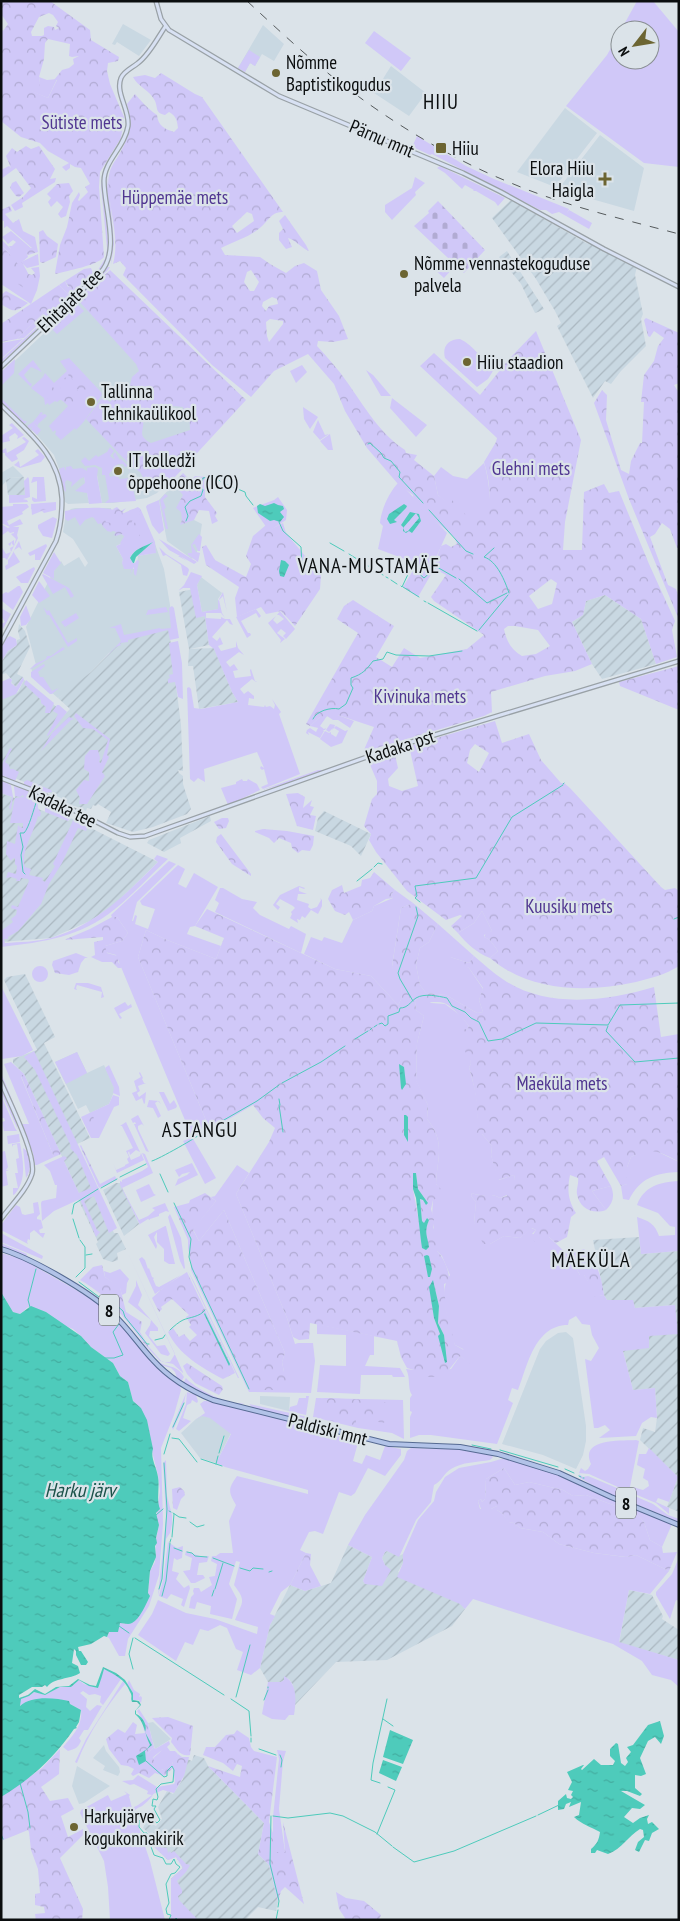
<svg xmlns="http://www.w3.org/2000/svg" width="680" height="1921" font-family="'PT Sans Narrow',sans-serif">
<style>
.built{fill:#c9d8e2}
.industrial{fill:url(#industrial-furrows)}
.green{fill:#d0c8f8}
.forest{fill:url(#forest-crowns);fill-rule:evenodd}
.cemetery{fill:url(#cemetery-stones)}
.water{fill:url(#water-ripples);fill-rule:evenodd}
.lines{fill:none;stroke-linecap:round;stroke-linejoin:round}
.stream{stroke:#4ecbbb;stroke-width:1}
.secondary-casing{stroke:#99a1a6;stroke-width:5.5}
.primary-casing{stroke:#566a92;stroke-width:6}
.secondary{stroke:#d8e1f3;stroke-width:3}
.primary{stroke:#b2c3e8;stroke-width:4}
.rail{stroke:#555a5c;stroke-width:1;stroke-dasharray:9 9;stroke-linecap:butt}
.poi-dot{fill:#6c6532;stroke:#dbe3e9;stroke-width:2}
.labels{text-anchor:middle;dominant-baseline:central;stroke-width:4.5;stroke-linejoin:round;paint-order:stroke}
.shield{fill:#dbe3e9;stroke:#494e50;stroke-width:1}
.shield-label{font-size:18px;font-weight:bold;fill:#0b0e0f}
.poi-label{font-size:19px;fill:#0b0e0f;stroke:#dbe3e9;text-anchor:start}
.park-label{font-size:19px;fill:#503691;stroke:#dbe3e9}
.street-label{font-size:19px;fill:#0b0e0f;stroke:#dbe3e9}
.water-label{font-size:20px;font-style:italic;fill:#1b5149;stroke:#dbe3e9}
.quarter-label{font-size:21px;letter-spacing:1px;fill:#0b0e0f;stroke:#dbe3e9}
</style>
<defs>
<pattern id="industrial-furrows" width="10" height="10" patternUnits="userSpaceOnUse" patternTransform="scale(1.25)"><rect width="10" height="10" fill="#c9d8e2"/><path d="M-1 1l2-2M0 10L10 0M9 11l2-2" fill="none" stroke="#abb8c1"/></pattern>
<pattern id="forest-crowns" width="20" height="18" patternUnits="userSpaceOnUse" patternTransform="scale(1.25)"><rect width="20" height="18" fill="#d0c8f8"/><path d="M2 6a3 3 0 1 1 6 0M12 15a3 3 0 1 1 6 0" fill="none" stroke="#b1abd3"/></pattern>
<pattern id="cemetery-stones" width="16" height="16" patternUnits="userSpaceOnUse" patternTransform="scale(1.25)"><rect width="16" height="16" fill="#d0c8f8"/><path d="M2 7V4a2 2 0 0 1 4 0v3zM10 15v-3a2 2 0 0 1 4 0v3z" fill="#b1abd3"/></pattern>
<pattern id="water-ripples" width="26" height="14" patternUnits="userSpaceOnUse" patternTransform="scale(1.25)"><rect width="26" height="14" fill="#4ecbbb"/><path d="M2 4q2-2 4 0t4 0M15 11q2-2 4 0t4 0" fill="none" stroke="#43ada0"/></pattern>
</defs>
<rect width="100%" height="100%" fill="#dbe3e9"/>
<path class="built" d="M123,24l28,16 -12,16 -22,-14 -2,3 -3,-1z
M263,25l21,19 -10,17 -12,-7 -7,12 -5,-3 -5,9 -7,-4z
M391,66l35,27 -17,23 -35,-23z
M565,108l32,25 -42,54 -38,-15z
M600,135l44,33 -10,43 -74,-21v-3z
M79,300l114,101 8,44 -44,48 -10,5 -34,5h-11l-5,-28 -13,2 5,26 -21,1 -3,-2 -2,-22 -9,-25 -18,-21 -4,-4 -1,1 -30,-30v-27z
M13,466l11,11 -15,1 -8,9v-14z
M173,485h2l9,10 2,21 16,8 -4,26 -6,9 -25,-18 -8,-41z
M75,508h36v20l19,11 -14,7 7,13 -1,4 3,5 11,1 2,-13 17,-3v-9l9,25 10,60 -65,24 -27,28 -24,17 -24,-21 -3,-9 5,-3 -10,-38 27,-55 8,-11 3,5 15,-9 6,10 3,-4 -15,-24 -10,-7 3,-19 5,-4z
M201,577l21,16 -4,6 1,10 -17,3 -5,-27z
M77,1052l10,21 17,-8 11,24 -6,15 -19,9 -4,-8 -8,4 -23,-47z
M566,1332l7,6 13,88v15l-3,14 -7,14 -33,-14 -41,-11 38,-95 6,-8 12,-8z
M260,1396l30,1 -1,14 -29,-7z
M207,1413l24,20 -15,30 -16,-5 -19,-25 15,-14z
M153,1722l18,17 -16,10 -7,-26z
M104,1745l2,6 13,16 1,5 -2,4 -15,-6 2,-4 -12,-8z
M77,1766l23,14 10,6 -26,17 -5,1 -7,-18z"/>
<path class="industrial" d="M511,200l75,43 18,6 33,17 -2,9 8,39 -2,5 5,27 -25,25 -10,13 -6,-3 -12,17 -36,-72 4,-3 -6,-12 -19,-32 -44,-61z
M507,251l37,58 -6,3 -3,1 -14,-29 -22,-27z
M24,477l1,18h-17l-2,-15 4,-2z
M194,589l3,28 8,-1 4,29 -19,4 24,-1 18,44 6,10 -39,7 -6,-43h-5l1,-17 -10,-57z
M605,595l36,24 15,45 -54,15 -10,-15 -20,-42 11,-7 3,-14z
M19,624l6,7 5,16 -13,27 6,3 -7,10 -5,-5 1,-2 -6,-7 -5,2v-12l7,-12 8,-5 1,-6 3,-1 -2,-8z
M169,630l12,95 2,46 -5,-1 1,3 4,3v8l8,25 -4,5 -34,13 -20,5 -27,-9 5,-11 -13,-8 -2,2 -3,-1 -2,4 -4,-1 -1,3 -11,-5h-4l-8,-3 -2,-5 -60,-26v-73l17,-7 6,-12 41,34 5,-5 -12,-11 33,-26 33,-33z
M17,791l6,2 10,14 36,14 1,-3 3,1 85,43 -44,43 -24,16 -39,17 -50,4v-149l14,5z
M324,811l47,23 -10,22 -10,-10 -36,-15 3,-13z
M210,816l1,5 -31,17 1,5 -17,9 -17,-9 2,-3z
M25,974l30,63 -11,6 46,95 -15,7 39,88h4l8,16 -9,4 1,7 -6,2 -9,-3 -7,-15 2,-2 -20,-43 3,-1 -57,-124 -11,-11v-4l24,-9 -33,-70 3,-3z
M116,1183h4l19,41 -15,12 -21,-46z
M639,1237l2,17 38,-3v261l-12,-5 11,-30 -38,-37 3,-12 12,4 2,-14 -2,-30 -22,2 -10,-39 26,-15 26,-31 -40,3 -3,-8h-25l-3,-5 -11,-55z
M348,1545l24,12 -9,24 2,3 20,-19 -3,-7 3,-6 2,-1 12,5 4,-2v9l-5,9 63,32 4,5 -13,17 -65,34 -51,2 -41,43 -2,-20 -4,-6 -5,-2v3l-3,2h-13l-8,-14 10,-43 20,-40 15,6 26,-8z
M629,1590l23,5 11,21 -1,3 17,11v30l-60,-17z
M194,1755l10,3 4,8 56,57 -6,31 11,11 9,37 -2,9 -18,-4 -13,13h-74v-41l12,-11 -7,-11 -8,3 -21,-20 3,-6 -7,-6 3,-7 10,5 6,-7 -4,-12 9,-16 6,3 10,-15 4,-20 5,2z"/>
<path class="green" d="M637,1h16l26,31v135l-35,-4 -78,-57 41,-51 13,-23v28h30v-30h-29z
M374,31l37,27 -10,13 -36,-28z
M249,50l11,7 -5,9 -5,-3 -5,9 -7,-4z
M39,77l8,3 10,-1 -9,19 -17,-7c7,-4 10,-5 8,-14z
M417,136l49,30 28,13 75,30 -2,4 2,-3 23,13 -3,6 -30,-17 -7,2 -6,-4h-6l-108,-56 -2,1 -15,-7 -2,-3z
M440,166l65,32 -7,8 -3,-4 -19,-11h-3l1,-1 -9,-5 -3,4 -17,-16 -8,-5z
M108,174l6,70 -3,21 1,-19 -5,-55z
M415,177l10,6 -10,9 1,3 -24,25 -7,-8v-7l27,-17z
M102,178l7,71 -3,14 -6,8 -56,51 54,-52 8,-13 1,-9 -6,-62z
M11,231l21,18h-6l2,8 -6,5 15,28 -6,14 -30,-20v-38l10,9 -10,-10v-6l10,10 -2,-3h3l4,-4 -3,-2 -5,4 -6,-7z
M108,267h2l-3,4 -30,29v-3z
M65,281l3,6 12,-2 -56,53 -7,1 28,-28 23,-17 -9,-9z
M36,328l1,1 -36,34v-3z
M23,339l-22,20v-16z
M460,339c14,6 23,22 33,32l-5,8 -11,8 -32,-29c-3,-11 3,-19 15,-19z
M69,358l32,34 1,3c-9,12 -15,25 -26,35l-1,-2 -14,12 -6,-6 1,-2 -1,-2 -2,2 -4,-6 19,-20 -7,-7 -4,3 -2,-1 -6,4 -1,-2 -3,2 -1,-7 -13,-10 12,-11 2,-4 9,10 13,-12 -7,-10z
M15,359l-1,14 -13,13v-14z
M33,360l9,12 -11,-5 -7,8 5,7 3,2 -1,3 -13,-13z
M302,365l5,7 -11,11 -6,-12z
M366,370l7,5 18,21h-10z
M1,398l23,23h3l-3,4 -23,-22z
M392,398l35,27 -11,12 -26,-29z
M303,407l15,10 -8,12 -6,-10z
M41,412l2,1 -2,2 4,-1 2,2 -9,8v2l-4,-3 7,7 -4,5 -5,-5 -1,1 1,-5 -2,3 -3,-3 6,-4z
M318,420l7,15 4,-1 -9,6 -7,-8z
M12,423l12,12 -7,4 1,-3 -3,-3 -6,4 1,4 -9,2v-7l12,-8 -4,-3z
M330,434l3,16h-5l-8,-9z
M24,437l5,4 -5,9 -8,5 2,4 -6,3 -7,-7v-2h-2l-2,-2 5,-3 1,5 19,-11 -4,-4z
M110,447l4,4 -4,5 5,4 -2,-5 2,-3 5,8 1,-1 8,8 1,6 -2,-7 -3,1 -2,-3h-5l-9,10 1,3 8,-2 1,4 11,-1 6,23 -31,2 4,-4 -4,-24h-3v-7l-7,-3 -10,1 -4,-5 4,-4 4,4 7,-6 2,2 9,-5z
M38,449l7,8 -4,5 -21,6 -6,-3 5,-4 1,6 19,-12 -4,-4z
M484,463c3,9 9,39 3,46 -4,4 -12,8 -16,12l-20,-21 -4,3 -9,-8 -4,-19 7,-9 12,9 14,3z
M71,466l2,3 9,-1 5,3v-3l8,-1 3,2 -1,7 5,27 -13,1 -2,-11 -12,-2 10,-8 -1,-6 -4,2 -9,8 1,-5 -5,-2 -2,2 1,10 -2,-2v2l-5,-23 5,-2 2,4v-4z
M28,477l1,2 1,18 -7,2 4,1 1,2 -19,1v-8h16l-1,-14z
M33,477h11l2,24 -12,1 -2,-2v-3l5,2v-18l-6,2z
M399,482l48,51 -16,36 -53,-20 5,-23 -3,-3c1,-13 9,-31 19,-41z
M165,494l3,2 -5,4 3,8 -2,1 4,20h-2l-6,-29z
M278,497l9,13 -1,10 -17,11 -16,-23 21,-8z
M159,500l5,30 -5,4 -7,-9 -6,-18 1,-2z
M56,502v8l-12,3 -2,-2 -10,4 -1,-11z
M13,504h14l2,3 -7,5 1,2 -16,7 2,4 11,-6 3,5 -10,3h6l-2,8 1,3 -11,22 -2,-2h-4v-12l5,8 5,-2 -1,-4 4,-2 -2,-2v-2l-2,4 -2,-2 6,-4v5l2,-6 -5,-5 3,-1v-1l-4,1 -2,-2 -7,5v-12l7,4 2,-1 -9,-4v-16l12,-1z
M138,507l3,3 14,32 1,11 -19,3 16,-14c-8,5 -19,6 -23,16l3,5h2l2,-3 2,1 -3,15 -2,-2v-7l-4,8 2,-6h-8l-2,-6 1,-4 -7,-13 7,-3 2,-6 -6,-5 -8,5 7,-5 -2,-3 -5,3 -4,-1 -5,-8 -4,1 -4,-6 -2,-1 -7,3 -5,6 -5,-9 -7,4 -3,-2v-8c19,-4 42,-5 59,2z
M53,517l4,2 -5,19 -9,-2 -5,-8v-3z
M199,534l3,3 -2,14h-2l-3,-7 -3,1 4,7 4,1 -2,9 -10,-7v-2h4l-1,-8z
M159,539l38,23 -3,2 -14,-8 7,5 -9,-5h2l-11,-6z
M19,541l3,9 -3,-3 -6,4 7,11 -14,8 -1,-4 3,-2v-4c4,-3 7,-13 11,-19z
M46,544l1,2 -7,14h-5v-6l-5,2 -2,-3z
M159,547l7,7 22,14 1,2 -2,6 -4,-1 -2,-10 -15,-10 -3,1z
M54,552l7,11 -7,8v8l-11,-6z
M34,567l1,2 -7,14h-7l-5,-6z
M191,572l11,4 -5,9 5,27 16,-3v-8l5,-9 4,20 -4,-16 -4,4 3,13 3,5 -4,-5h-15v5l15,1v-2l4,2h5l3,6 -3,-1 -3,-4 -15,17 5,4 3,-4 3,7 -5,2 3,5 15,-4v-6l2,7 6,7 -5,-3 -13,10 4,5 4,-3 4,6 -5,1 2,7 16,-2 -1,-6 1,-1 4,12 2,1h-1l-4,-3 -12,10 4,5 4,-3 6,5v3l-5,-1 -1,7 16,2 1,-2 1,2 4,-1 4,3 1,-4 -3,-6 9,13 -2,2 21,60 -37,15 -2,-2 7,-3 -4,-15 -2,1 -2,-2 1,-2 3,2 -7,-16 -53,17 1,13 -7,-4 -4,4 -4,-3 -3,-91 2,-1 2,2 3,19 7,1 37,-7 -6,-10 -18,-43 -5,-4 -4,-29 -9,2 -6,-30h-7l-5,3 6,-6z
M43,574l26,14 5,8 -3,2 -6,-11 -12,7 -11,-19z
M39,581l11,15 -11,7 -7,-8z
M18,586h2l3,6 -10,18 -11,-9 -1,-6 5,-3 2,1z
M26,605l5,14 -5,6 -5,1 -1,-9z
M172,606l2,2 5,30 -9,2 -2,-10 -40,10v2l-8,1 1,2 -5,2 -12,12 17,-18 -6,-13h-6l12,-4 3,11 36,-7 1,1 10,-1 -2,-20z
M43,607l4,4 2,-1 19,33 9,-5v3l-9,6 -19,-32h-2z
M166,607l2,5 -22,3 2,-5z
M1,608l10,6 -8,15 -2,-5 4,-2 -4,-6z
M256,609l5,7 -2,2 -3,-5 -15,8 7,12h2l1,2 -4,3 -11,-21z
M280,611l15,18 -9,10 -3,-3 3,-3 -5,-4 -4,4 8,6 -5,4 1,-3 -13,-17 8,-7 -3,4 4,4 7,-5 -5,-4h-2z
M76,613l3,5 -14,9 -4,-5z
M10,636l6,3 1,6 -9,6 -7,11c0,-10 -1,-21 9,-26z
M178,641l4,22 1,36 -5,-2 -3,-15 -7,1v-4l2,-1 -1,-3 4,-1 -4,-31z
M63,647l2,2 -36,21 6,-6 11,-5 1,-3h4z
M44,664l1,2 -7,6 2,5h3l9,14 7,-3 -7,6h-2l-19,-17v-5z
M23,677l1,3 -8,14 -15,6v-18l9,-4 2,2 -1,3 5,4z
M26,680l28,23 -4,10h-5l1,-6 -5,-4v-3l-17,-16z
M57,705h2l8,7 -19,24 -1,-1 11,-21 -5,-3z
M76,713l34,26 -3,16 2,2 -7,15 3,4 -18,28h-8l1,-6 -4,-8 8,-10 5,1v-9l-5,-3 1,-13 5,-6h8l2,8 -1,4 2,1 7,-23 -15,-11 -10,-1 -9,-12z
M327,715h11l16,6 -4,7 -12,-8h-5l-6,-4 -7,10 4,3 2,-1 -1,2h-2l1,1 -4,7 -12,-6 1,3 -3,-2 1,-3 3,-2 6,4 2,-4 -8,-2 10,-9z
M69,717l5,2 -3,1 -30,31 11,-18z
M330,724l5,1 -1,3 2,-2 9,5 3,-1 -6,13 -11,4 -11,-8 5,-8 4,2 2,-1v2l5,3 3,-6 -5,-3 -2,2 1,-2 -4,4 -3,-2z
M10,748l2,1 -7,13 4,3 1,4h3l6,3 -4,9 -10,-3 1,-3 -2,3 -3,-1v-11z
M318,770h7l-31,12 -32,8z
M1,779l2,1v2l1,-2 6,2 1,2h-3l3,1 2,12 -2,13 -2,-2 3,-11 -11,-4z
M242,779l1,2h4l1,-2 9,5 3,6 -32,15 -7,-17 15,-4v-2z
M27,780l24,10 1,2 -9,1 -19,-8v-3z
M15,785l22,8 -8,-1 9,3v13l3,5 -1,4 -2,-1c-4,17 -18,36 -13,51l6,2 -2,6 14,3 -1,2 3,2 10,-16 -2,-2 23,-50 14,7 -4,10 -8,-3 -16,35 -13,21 -8,20 -23,27 -10,6v2h-4l1,4c15,-1 31,-1 46,-5 45,-13 75,-44 107,-76l-4,-3 3,-4 11,4c-18,16 -34,35 -53,50 -34,28 -71,33 -114,38v-16l12,-9 -2,-3 5,-4 1,-5 -6,-2 1,-3 6,2 11,-26 -1,-2 -7,-1 -1,3h-4l1,-2 -6,-2 -5,1 2,-6 8,2 1,-8 -2,-2v-6l-3,1 -1,2 -5,-7 1,-13 8,3 3,-19 2,2 3,1v-5h-13l5,-25 9,-1 -1,-2 -3,2 -5,-1 -1,-10 6,2z
M42,795l32,17 -6,9 -23,-9v-6l-5,-8z
M169,861l7,3 -39,38 -5,19h1l2,-6 2,1 -2,8 13,5 7,-20 -13,-4 -2,-4 38,-36 7,4 -7,15 8,4 8,-15 24,14 -23,39 -5,1 -3,7 34,12 -5,13 -49,-19 -21,-10 -8,27 72,173 -18,7 24,41 -11,6 -22,-43 9,-4 -76,-182 -11,-3v-6l17,-5 6,-8 -11,-16h-5l-1,-2z
M299,886l6,2 -1,1 -5,-2v4l8,3h-9l-1,6 12,4 -1,3 3,2 6,-2 4,-7 -1,-2 2,2v6l-4,8 -7,-4 -6,8 -3,-2 -2,4 -3,-1 1,4 -8,-5 2,-4 -1,-2 4,-4 -2,-2 -13,-7 -4,5 4,3 -2,3 -5,-5 7,-10z
M220,888h3l19,11 15,3 -4,6 7,7 29,14 2,-3 15,8 -5,19 -86,-41 4,-9 -4,-3z
M395,890l18,13 -12,5 -9,58c5,14 16,25 6,39l-27,-29 -36,-7 -31,-15 7,-17 11,4 2,-4 18,6 11,-23 19,-9 2,-5 19,-8 -2,-4z
M482,911l10,20 -8,4v2l6,3 8,11 -8,7c-13,-5 -24,-15 -32,-25l16,-10z
M438,924l36,32 -5,7 -19,-6 19,11 14,21 -4,11 4,12 -6,1 -31,-18 -20,-2 -6,-8 -4,-20 4,-17 9,-6z
M32 974a8 8 0 1 1 16 0a8 8 0 1 1-16 0Z
M76,983h12l13,4 3,10 -3,1 1,-6 -25,-7 -1,3 1,2 -3,-1z
M1,986l32,64 -11,6 -20,3z
M418,998h7l6,5 14,1 15,11 9,11 -2,4 4,34 -2,3 6,23 3,18 -1,12 5,14 10,12 -1,9 8,25 15,-5 1,4 -8,16 -7,3c-10,-6 -16,0 -28,-5l-1,3 5,6 -2,21 16,21 14,-8 16,2 11,-10 5,2 -4,4 17,3 19,18 12,20h4l14,21 6,-1 3,5h26l2,8 40,-3 3,29 -29,2v12l-26,3 10,39 22,-2 2,30 -6,-1 -9,6 -6,13 -37,2 11,-8 -5,-5 -7,3h-4l-9,-69 6,2 8,-13 -7,-13 -2,-10 -8,-1 -6,-8 -7,4 -1,5c-34,0 -41,43 -50,65l-6,-2 -4,12 5,3 -16,41 -66,-9h-12l-9,3v-21l2,-5 -2,-1v-13l2,-3c-5,-7 -1,-17 -6,-26l8,1v7l37,-8 9,-13 10,7 -7,-14 -8,-4 -2,-5c-4,-20 -16,-46 -3,-65l-8,-19 -5,-5 -5,-35 1,-16 7,-11 -4,-5c1,-26 10,-42 -9,-65l1,-14 -12,-24 1,-38 7,-27 -8,-6 -1,-9z
M125,1002l3,4 3,-2 1,3 -13,7 3,4 -2,1 -6,-11z
M34,1051l83,177 -8,5 -15,-37 -10,5 13,29 3,2 -4,5 -16,-38 -26,12 -12,10 -1,-18 1,-2 14,-3 1,-13h-2l-5,-14 -6,-6 20,-9 3,2 -3,3 15,32 12,-5 -14,-33 -7,-7 1,-2 -36,-76 -11,-13z
M77,1052l10,21 -21,11 -11,-22z
M11,1062l13,12 -3,3 33,80 -17,8h-2l-2,-12 -32,-75v-5l21,51h7l-25,-60z
M109,1065l10,22 1,9 -7,-3 1,-5 -9,-20z
M140,1072l3,6 -1,1 2,4h2l-8,3 2,5 -3,2 2,4 7,-5 -1,11 -1,1 -2,-6 -6,3 -4,-8 5,-2 -3,-10 7,-4 -2,-4z
M1,1085l15,36 2,9 -17,-38z
M159,1092h5l6,12 4,-4 3,6 -1,2 -8,3z
M1,1095l14,33 2,3h-13l-2,-9 3,-1 -1,-3h-3z
M113,1095l6,2v8l-5,2 -15,31h-8l-10,-21 28,-13z
M149,1100l10,1 2,3 -3,-3 -3,2 6,13 -3,2 -5,-10 -6,-1z
M138,1115l6,11 -2,-2 -4,2v3l11,23 -3,-1 -12,-27h2l-1,-2 -2,1 -2,-4z
M126,1122l14,30 -4,-2 -6,5 -1,-4 -1,2 3,7 9,-4 1,-3 3,7 -27,13 -4,-10 3,7 9,-4v-1l4,-2 -2,-4 2,-2 -3,-6 7,-3 -11,-22h-2z
M19,1134l1,8 -12,2 -1,-8z
M20,1143c3,18 7,36 -5,51l-2,1v-7h5l-3,-15h3l-2,-14 3,-1 -2,-14 -4,1 -1,2v-3z
M654,1150l25,12v10c-24,1 -39,6 -50,28l-6,-1 -2,-13 6,-2v-17l4,-10 12,-6z
M5,1151l3,16 -2,3h3l-3,1 2,14 -7,2v-35z
M142,1153l3,1 8,19 -31,15 17,32 9,-4 7,-6 -3,-2 13,-5 4,9 -3,-1 -7,3v2l-9,3v1l-2,-1 -8,5v1l-20,-40v-4l2,1v-2l20,-9 6,-4z
M192,1163l6,12 -23,11 3,-7 9,-4 3,-3 -8,2 -3,3 -4,-7z
M237,1165l12,8 -13,21 51,124 8,26 3,-1h15l2,18 -4,32 -62,-1 -58,-122v-6l59,126 34,-18 -2,-10 3,-9 -61,-143 -25,31 -6,-12 23,-28 -5,-4 4,-1z
M679,1181v70l-38,3 -4,-37c12,4 18,7 22,19l16,-1v-8l-5,-1 -12,-13 -21,-8c7,-19 23,-23 42,-24z
M149,1184l5,10 2,1 -15,7 -5,-12z
M611,1186c4,10 2,17 -5,24l-14,-19z
M38,1202l2,12 -3,3v2l4,1 2,8 -4,2 1,3h5l-2,5 -9,-8 -4,3v7l-2,-1 -1,3 1,2 -27,-14v-5l15,-20 4,2 2,7 3,1 9,-2 -1,-10z
M170,1214l11,24 4,30 -1,1 -4,-8 -12,-44z
M165,1226h1l9,38h-6l-5,-3v-12l-7,-7v-10l-3,5 3,9 -1,3 -8,-14z
M1,1233l42,23 -1,3 -41,-17z
M1,1243l26,11 -1,3 -25,-10z
M126,1249l57,123v1l-10,-9 -13,-3 -13,-14h2l13,15h8l5,-8z
M1,1253l21,6 68,39 18,13 7,7 30,37 16,15 19,15 1,5 -7,25 -13,33 2,76 -4,51 -10,31 -21,33 -3,17h-6l-10,-18 -2,-1 2,-5 11,-9 9,1 19,-30 2,-23 5,-9 1,-23 3,-14 -3,-7 4,-27 -2,-16 -17,-67 -8,-7 -5,-19 -8,-6 -7,-13 -22,-16 -10,-11 -8,-7 -10,-4 -17,-13 -18,-5 -8,7 -7,-2 -12,-20z
M142,1257l3,3 3,9 1,-1 3,9 2,1 -1,1 3,7 3,1 22,-12 -26,19 -16,-35z
M120,1269l9,10 -2,4 -1,10 -4,2 -2,-7 -15,-11 -1,-6 6,2z
M188,1271l6,11 45,96h-1z
M136,1280l6,15 -4,10 20,23v3h-8l-1,5 8,10 8,-1 5,9 -2,2 -7,-2 -16,-21 5,-8 1,-5 -23,-18 8,-16z
M317,1324l57,12v19h-4l-5,11 35,2 5,9h-12l-1,-2h-31l-1,19 -43,-2 3,-27 26,1v-31l-29,-1z
M137,1338c8,6 13,17 21,23 8,7 19,3 26,16l-3,5 -4,-4 -2,-6 -4,-4 -10,-3z
M186,1378c9,11 44,28 58,25 -13,7 -48,-13 -61,-20z
M187,1392l9,3 2,6 -1,2 -5,-3 -1,3 -4,2 -4,13 8,3 -12,10 -3,-2 10,-25z
M186,1393l-3,15 -10,22 -1,-3z
M306,1396h3l-3,19 -35,-8 18,4 1,-4 7,-2 2,-7h7z
M316,1398l87,2 1,39 -12,-6 -34,-5 -45,-11z
M207,1401l130,32 -1,3 23,3 -6,22 9,3 4,-9 14,5 5,-14 16,3v6l-16,21 -17,-8 -13,25 -4,3 -12,-4 -16,42 -8,-3 -6,1 -9,18 6,3 -16,32 -9,7 -11,22 5,2 -5,9 -10,43 -9,7 -14,-5 6,-18 -7,-3 -9,-21 -7,-3 -12,6 -8,-2 -7,16 -8,-3 -9,19 -38,-26 14,-21 6,-14 28,13 29,6 42,15 1,-7 -23,-7c7,-18 12,-18 -1,-35l6,-23 -4,-1 -7,23 8,15 -5,20 -22,-5 1,-8 -14,-4 -2,7 -6,-1 2,-11 3,-3 -1,-3 1,-3h5l2,4 11,-7 -3,-8 6,-1 2,-12 -6,-3 1,-5h4l4,-3h13l-4,-32 7,-16c-8,-14 -8,-16 1,-29l71,18v-4l-83,-23 -9,-4 15,-29 -21,-16 -8,-2 -7,4 10,-7 -5,-9 4,-3z
M249,1404l59,13v2l-3,2 -52,-13z
M636,1440l3,1 -10,51 -40,-18 -10,-1 2,-5 4,3 3,-2 3,-5c-12,-26 30,-23 45,-24z
M411,1448l46,1 33,5 3,3 -3,3c-12,2 -28,2 -39,9 -7,4 -10,13 -17,16l-3,17 -15,18 -17,37 -12,-6 -2,1 -3,6 3,7 6,5 -9,16 -17,-2 -2,-3 9,-24 -24,-12 17,-30 39,-55 3,-9z
M649,1448l29,29 -9,25 -11,-4 -2,4 13,6v6l-13,-11 -26,-11 3,-5 10,3 6,-4 -1,-5 -5,-3 2,-9 -8,-4 2,-11h7z
M501,1459c16,0 62,15 75,23 4,3 8,6 13,8l83,34 -10,23 -12,-7 -6,-18 -7,-8 -51,-19 -13,1 -10,-6 -34,-8 -14,3 -11,-17 -18,11 -1,20 -3,3 -1,-3 -3,2 2,8h11l6,-3v4l6,4 6,8 5,1 6,5 23,4 16,12 35,9 31,4 11,-2 33,16 -19,23 -21,-4 -10,52 60,18v27l-8,-7 -19,-5 -10,-14 -29,-17 -140,-45 -8,10 -5,-5 -63,-27 6,-14v-9l15,-34 16,-19 2,-9 9,-15 14,-9 32,-6z
M166,1460l1,36 5,19v9l-2,9 -4,6 -4,41 -4,16 8,-78 -3,-55z
M579,1474l4,3 5,-1 41,17 -3,7 -18,-6 -28,-16z
M630,1494l23,10 15,11 11,4v3l-51,-21 -1,-1z
M168,1542l9,6 6,-2 -1,12 -5,2 -3,-2 -2,13 7,2 -3,6 8,9 5,-3 1,3 -6,19 -3,-2 2,-6 -12,-5 -4,5 -8,-3 4,-16z
M186,1551l16,6 7,-1 -2,6 -8,1 -2,12h6l2,3 -10,5h-4l-8,-12 7,-1 2,-12 -7,-3z
M679,1557v44l-3,-1 -6,19 -14,-24v-3l16,-18z
M104,1669l12,5 5,5 -18,26 -3,-3 1,-6 -6,-2 -6,1 -6,-4 -3,2 7,6 -1,8 4,4 7,-6 5,1 -14,24h-4l-5,8 2,3c-3,7 -6,8 -13,10l-5,-4c9,-11 20,-21 18,-37l-11,-6 -51,1 2,-6 8,-3 5,-4 11,3 15,-8h11l8,-7 5,4 13,4 3,-5v-9z
M284,1676c14,7 12,26 10,39h-5l-4,5 -13,-1 -10,-5 6,-32h13l3,-2z
M129,1680l5,10 6,4 -1,3 2,-1 1,2 -1,5 -2,-3h-6v-7l-6,-9z
M123,1681l2,3c-19,23 -37,50 -48,79l-2,-1 11,-23z
M169,1741l1,3 -3,3 3,4h5l3,3 -8,13 -9,3 -6,-5 -2,-6 9,-9 -10,8 -4,-5 6,-6 1,2z
M277,1750l9,1 -3,10 -4,48 6,43 -12,1v-36l6,-58z
M138,1775l19,12c-3,7 -7,13 -15,19 -4,2 -6,2 -8,7l16,48 15,59h-55l-2,-33 -4,-26 -24,-48 1,-3 27,-15 3,6 16,-7 -3,-3 6,4 -1,1 3,12 6,-3 14,-10 -5,-1 1,-3 -14,-7 -4,1 -8,-4 11,-1z
M154,1841l5,6 8,1 1,5 2,-2 1,2 3,-2 12,13 4,1 -4,7 -9,9 5,9v3l-4,3 1,4 19,20h-27v-41l12,-11 -7,-11 -8,3 -17,-16z"/>
<path class="forest" d="M1,1h49l40,29 1,10 28,17 -1,4 -10,2 -1,8 3,13 14,33 -3,21 -21,34 -1,15 5,70c-8,9 -35,13 -48,17l-1,-1 5,-28 7,-18 5,-24 7,-11 1,3 -2,5 1,1 9,-9 -3,-5 5,-3 -9,-16 -6,-1 -5,-3v4l-4,3 -4,-4 7,-4 -21,-12 -8,-8 -19,-6 -20,-16v-92l2,2 5,-7 -7,-10zM49,13l4,2 5,7 -2,4 3,2 -4,2 -1,-3 -6,-1 -4,2v7l-2,1h-10l-1,-4 8,-15zM48,39l22,5 -1,12 3,1 7,-1 -6,3 1,5 -5,4 -7,2 -8,10h3l-9,18 -16,-7 7,-4 1,-4 -1,-6 5,-18 1,-16z
M161,73l34,21 7,3 81,115c-11,-1 -15,9 -22,15 -11,10 -27,14 -40,21l4,7 35,2 10,7 16,9 9,-7 9,-3 13,8 4,19 18,26 9,23 -15,3 -15,-1 -1,5c11,12 21,23 30,36 17,24 33,52 58,68l1,3 11,2 -3,5 20,16 4,19 9,7 4,-3 20,21 11,-14 4,3c7,-13 2,-33 -2,-47l12,-20 1,-4 -77,-72 14,-13 46,42 29,-36 27,-28 45,109 -16,82 -2,28h19l2,-58 20,-8 5,9 10,-2 30,73 26,57 -3,9 5,27 -21,7 -15,-45 -36,-24 -19,6 -3,14 -11,7 20,42 -17,7 -30,5 -54,16 1,20 -8,4 -121,36 11,-25 -36,-12 -18,2 -10,9 -4,-2 52,-91 -21,-14 7,-13 9,-6 41,26 -18,31 16,10 12,-19 16,10 47,-9 17,-14 -50,-34 -3,-4 15,-22 -13,-7 8,-22 5,-2 5,3 6,-3 -3,-7 -40,-34 -1,-8 -15,-11 -31,-36 -22,-37 -11,-27 -26,-30 -34,17 -23,26 -39,-32 -89,-90 3,-7 -6,-7 -7,3c8,-29 -7,-60 -4,-89 1,-6 4,-12 8,-17 12,-21 17,-30 10,-54l8,-10c7,8 13,15 22,21 1,11 8,14 17,17l4,-4c-1,-8 -2,-12 -9,-16l-4,3c-10,-2 -7,-7 -10,-14 -5,-11 -17,-14 -22,-24l12,-2 10,3zM247,212l5,2 2,7 -17,12 -5,-7zM251,270l8,12 -5,9h-4l-6,-9 3,-10zM272,297l5,2 1,5 -9,2 -3,5 -4,-5 1,-4zM270,319l13,2v3l-14,18 -2,-6 -1,-14zM551,579l6,4 -5,21 -14,5 -9,-13zM508,626h7l23,4 12,16 -14,8 -14,2c-11,-6 -16,-16 -18,-27z
M26,146l5,3 8,-3 16,23 -5,10 6,-1 -1,4 -33,21 1,4 -8,4 -4,-6 12,-8 8,-9 -15,-20 -15,11v-9l8,-4 2,2 -5,-12 6,-8 5,4z
M16,181l8,12 -5,4 -3,-1 -6,-8 2,-5z
M69,183l4,8 -4,5 1,6 -4,14 -5,2 -3,-4 5,-7 -6,-6 -6,6 -3,-5 3,-4 -4,-4 10,-10z
M10,206l2,5 -7,3 8,9 6,-4 4,12 12,6 3,15 -10,3 -3,-6 7,-1 -25,-22 -3,2v-7l-3,-1v-10z
M285,215l21,30 3,6c-8,-3 -13,-11 -21,-13l4,9 -6,2 -7,-9v-7l4,-4 -4,-8z
M43,230l4,6 11,8 -2,13 -13,6 -3,-1 -1,-30z
M1,245l17,19 1,5 -18,4z
M38,254l1,11 -12,3 -6,-6z
M39,267l1,9 -3,14 -7,2 -15,-10 13,-8 4,1 3,-2 -4,-5z
M91,268l2,5 -13,12 -9,5 -6,-9 19,-12z
M110,270l136,130 -83,90 -19,-11 -4,-7 -9,-6 -45,-47 17,-22 7,5 12,-14h2l1,2 5,-5 2,-8 7,-6 -3,-7 -58,-64zM174,406l9,1c5,14 7,6 7,23l-39,13c-15,-8 -6,-12 -8,-24l8,-5z
M59,285l9,9 -21,18 -2,-1 -28,28 -16,3v-18z
M6,291l22,12c-13,9 -13,10 -27,1l1,-10z
M76,303l8,8 -27,23 -7,-7z
M646,318l33,15v50l-5,2 5,8v155h-2l-7,-19 -8,-6 -7,11 -5,3 18,48 8,4 3,9v22l-50,-121 -35,-96 8,-13 5,5 -1,25 15,50 8,4 2,-13 9,-18h2l2,-41h-3l3,-27 10,-14 4,-15 6,-8 -10,-7 -4,6 -2,-1 -4,-16z
M70,372l3,3 -1,4 5,1 -1,5 9,-2 4,5 3,-1v3l-15,-1 3,6 5,-3 2,2 -5,5 -4,-1 -1,4h-4l-2,4c-10,-5 -10,-10 -21,-3l-5,-10v-8l4,-1 10,8h4l-3,-5 4,-5v-4l6,-1 -2,-2z
M183,473l4,4 2,5 6,-6 10,1v20l12,16 -2,3 3,5 -6,3 -3,-13 -10,-1 -5,10 -14,5 2,-5 -1,-8 -5,-4 7,-13 -8,-9 -1,1 -2,-2z
M45,503l6,2 -1,3 -14,4v-2l-5,-1 1,-5 7,2v-2z
M117,507l4,4 5,-3 -4,5 2,2 6,-5 9,-2 2,2 -4,4 4,1 -3,4h-5l-2,5 -5,2v1l5,2 4,-7 6,-3 2,1 -4,5 4,2v1l-5,2 2,6 -3,1 -5,-7 -4,5 3,3 -1,2h-5l-3,5 -2,-2 7,-11 -11,4 -2,-1 2,-3c-7,-3 -11,0 -15,-9l4,-3 1,2 5,1 1,-4 6,-5h-6l3,-2 -2,-3z
M283,523l3,10 35,42 -1,14 -25,37 -14,-15 -15,3 -5,-7 -24,10 -2,-19 4,-11 -33,-22 -4,-18 4,-2 9,15 31,17 5,-13 -5,-8 7,-20 13,-11 3,5z
M417,564l16,7 -15,26 -15,-10z
M679,666v44l-59,-24 -1,-4z
M495,721l7,22 27,-9 12,26 20,23h3l6,5 91,99 4,3 10,-2 4,3v75c-14,9 -28,12 -43,16 -49,11 -106,10 -146,-24l8,-7 -8,-11 -6,-3 2,-4 6,-2 -10,-20 -8,12 -16,10 -7,-7 11,-10 -2,-1 -14,5 -39,-29 -31,-39 -7,-12 2,-6 -7,-8 8,-27 5,-5v-13l-9,-21 26,-9 4,17 -10,11 1,7 13,5 16,-5 -9,-40zM475,744l14,9 -10,19 -12,-9 3,-13z
M298,793l7,4 -2,11 9,-8 -2,6 4,1 -4,8 6,1 -3,14 -16,-4 -11,-32z
M222,818h6l1,3 -3,7 -7,1 -5,-7z
M263,829l24,2 27,5 -1,9 -3,6 -8,-1 -4,3 -6,-5 -1,-5 -12,-5 -5,5 -5,-5 -14,-6v-1z
M221,834l30,40v2l-19,-12 -16,-22 1,-5z
M374,872l21,18 -4,4 2,4 -7,1 -12,7 -2,5 -19,9 -4,-8 -4,3 -10,-4 -7,-12 4,-9 10,-5 2,8 17,-7 1,-6 8,-2z
M413,903l25,21 -9,18 -9,6 -4,17 4,20 6,8 20,2 31,18 6,-1 -4,-12 4,-12 -14,-20 -21,-8 2,-3 19,6 5,-7c10,8 19,17 30,24 43,29 104,21 150,7l7,50 18,-3v128c-20,-11 -27,-15 -48,-5l-4,10v17l-6,2 -17,-29 -7,4 14,25 -19,5 14,19c-13,5 -27,-2 -29,-16 -1,-5 2,-10 1,-16l-8,-3c-3,15 -2,25 6,38l-5,4 -4,20 -11,6 -7,-6 -5,6 -9,-1 -4,-4 5,-8 -4,-2 -12,10 -16,-2 -14,8h-7l-9,-21 2,-21 -5,-6 1,-3c12,5 18,-1 28,5l7,-2 -2,-8 10,-9 -1,-4 -16,5 -7,-25 1,-9 -10,-12 -9,1 -4,-9 8,-6c1,-19 -3,-35 -8,-53l2,-3c-1,-6 -2,-6 -5,-11 -4,-7 -5,-18 -5,-26l6,3 2,-4c-6,-7 -17,-20 -25,-23 -6,-2 -12,0 -17,-1l-3,-4h-6l-3,3 1,9 8,6 -7,27 -1,37 12,25 -1,14c19,23 10,39 9,65l5,5v7l-8,4 -2,9 3,11 -1,7 5,12 -1,12c7,7 13,21 12,31l-5,2 2,26 9,35 14,8 6,11h-5l-10,-8 -17,21h-29v-7l-7,-2 -6,-11 -4,-16 -87,-18 -1,16 -10,1 -6,-3 -6,-19 -51,-124 33,-52 6,-14 -12,-10 -10,-13 -43,25 -72,-173 8,-27 21,10 49,19 8,-21 -29,-12 12,-17 128,60 36,7 27,29c10,-14 -2,-25 -6,-38l9,-59zM414,1173h2l2,16 10,14 -8,-4 2,22 2,3 3,-6 2,2c-3,9 -6,15 -1,23l-4,6 -11,-60zM434,1285l5,21 -1,17 6,12 1,28 -6,-27 1,-2 -6,-16 -4,-32z
M112,917h5l11,16 -6,8 -17,5 2,7 11,3v6l4,4 -1,2h-3l-6,-6h-10l-11,-5 4,-2 -1,-13 9,-2v-3l-39,3 26,-11z
M476,930l9,14 1,9h-2l-10,-8 6,-4 -3,-5z
M76,953l12,5h-3l-4,5 -3,9 -9,3 -14,-2 -3,-8 1,-4z
M24,1074l37,80 -7,3 -33,-81z
M89,1114l4,2 3,8 -1,13h-3l-9,-19z
M81,1145l19,39 15,-8 2,4 -18,8 -19,-42z
M23,1148c10,5 9,21 3,30z
M205,1193l11,8 -23,29 6,11 25,-31 61,143 -3,9 2,10h8v13l-8,5h-34l-1,-1 -57,-121 -4,-20v-8l-14,-33 15,-4 1,-3z
M584,1249c14,14 17,27 20,46l-9,2c-4,-4 -6,-7 -5,-12l-6,-10h-4l-12,-20z
M102,1265l3,12 15,10 6,25 16,10 -2,10 9,15h-2c-20,-26 -38,-51 -67,-67l13,-13z
M187,1272l48,101 -12,6c-21,-11 -44,-24 -55,-47l5,-4 6,9 5,-3 6,7 7,-6 -8,-8 2,-2 -5,-8 3,-2 -17,-16 -11,8 1,2 -3,3 -7,-14 13,-12z
M187,1363l35,23 1,3 -4,6 -24,-12 -8,-9 -4,-8z
M325,1398l42,2 9,5 5,-4 8,3 4,-2 3,3 -8,5 -4,13 -11,-2 -2,-5 -15,-3 -10,2 -2,4 12,1v4l-5,1 -23,-5 -3,-7 4,-3 -8,-10z
M504,1468l11,17 14,-3 34,8 10,6 13,-1 51,19 7,8 6,18 12,7 1,6 14,-1 -8,19 -33,-16 -10,2 -32,-4 -35,-9 -16,-12 -23,-4 -6,-5 -6,-1 -5,-8 -6,-4v-4l-6,3h-10l-3,-8 3,-2 1,3 3,-3 1,-20z
M180,1487l4,4 1,4 -4,4 -4,11 -4,-2 -1,-19z
M306,1553l5,1 -1,11 11,21 -16,5 -15,-6z
M139,1709l9,14 6,24 -6,6 3,1 2,4 9,-7 -9,8 3,4v2l6,5 11,-7v-5h2l3,-4 4,3h7l-5,19 -10,17 -11,-3 -10,4 -3,-3 2,-3 22,-4 1,-2 -2,-14 -9,8 -9,-3 -6,5 -10,-5 -6,3 -2,-2 3,-5 -6,-3 -7,-1 -12,-16 -3,-10 12,-10 7,4 8,-11 4,3 -2,9 10,-1c-3,-8 -2,-15 -8,-22z
M168,1717l25,9 -3,29c-10,2 -13,-6 -19,-13l1,-4 -20,-20z
M237,1730l12,8 2,9 3,4 23,6 -8,65 4,11v19h12l-2,-30 21,82 -19,-17 -4,4 -3,11 -9,-37 -11,-11 6,-31 -56,-57 32,11 2,-11 -5,-2 -4,7 -10,-8 -20,-8 3,-8h9l11,-12 8,-1z
M60,1749l-1,25 -18,13 9,14 18,-3 6,11 -13,7 7,21 15,-8 2,4 -25,25 23,51 -1,11h-46l-1,-6 10,-1 -1,-6 -9,-2v-11l5,-1 -2,-24 -7,-19 -2,-18 -1,-2 -27,11v-44l41,-29z
M336,1892l10,6 18,3 17,14 -2,5h-35l1,-2 -6,-9z"/>
<path class="cemetery" d="M438,201l47,49 -21,23 -50,-47 15,-13 -1,-2z
M442,258l11,10 -9,10 -11,-10z"/>
<path class="water" d="M274,503l4,2 5,1 1,3 -4,3 4,5 -4,5 -6,-2 -4,1 -12,-8 -1,-7 3,-2 5,2z
M404,504l3,2 -1,2 -12,12 3,2 -7,2 -3,-5 2,-5z
M410,512l9,2 2,7 -9,12 -3,-2 -3,2 -3,-2v-4l-2,-2zM416,513l3,5 -11,13 -3,1 -2,-4z
M153,542l-17,15 -2,6h-1l-3,-5c5,-10 14,-11 23,-16z
M281,560l4,1 4,4 -5,12 -4,-1 -1,-5z
M399,1064l5,3 2,17 -4,6 -1,-2z
M404,1115h2l2,2v25l-4,-7z
M413,1173h3l2,16 10,14 -2,2 -3,-5 -3,-1 2,22 2,2 3,-5 2,2c-5,13 -2,14 0,27l-3,3 -4,-2 -1,-7 -5,-43 -3,-9z
M427,1255l2,1 3,13 -2,8h-2l-4,-21z
M433,1280l6,26 -1,17 6,12 3,27 -2,1 -7,-27 2,-2 -6,-16 -5,-31z
M1,1292l12,20 7,2 11,-8 15,6 35,24 10,11 22,16 7,13 8,6 5,19 8,7 6,12 6,29c-3,9 4,19 5,28 2,10 -2,22 2,32l-4,4 3,12 -3,13 1,5 -2,3 1,11 -6,14 -2,22 2,3c-4,8 -10,23 -18,27 -4,2 -8,0 -12,0l-2,9h-9l-2,5 -3,-1 -13,8 -13,3 1,4h2l7,11 -2,3h-5l-5,-10v-4l-2,-2 -2,14 6,3 2,7c-11,7 -25,4 -33,14l-2,-2 -3,2h-10l-13,8v3l9,-3 7,-6 10,5 11,-7 13,-1 9,-7 12,6 6,1 7,-19 13,6 9,7 8,13v7l6,1 2,4 -5,5v4c6,2 12,11 9,18l7,13 -7,6 1,10 -7,4 -3,-9 11,-7 3,-4c-6,-12 -5,-23 -15,-31v-3l5,-6 -3,-3h-5c-2,-5 1,-5 -2,-10 -5,-13 -15,-17 -26,-23 -1,4 -4,14 -6,19l-9,-2 -10,-6 -8,7h-11l-15,8 -11,-3 -5,4 -8,3 -1,7c12,-11 35,-8 49,-5l1,3 11,6 -2,12 -3,5 1,1 -3,1c-20,29 -43,50 -73,68z
M205,1313l25,51 -1,2 -25,-52z
M660,1721l4,15 -3,8 -6,-7 -7,4 -8,17 6,16 -5,2 -6,-1v13l7,6 -2,2 -13,-5h-6l24,14 -5,4 -8,-1 -8,9 9,6 7,-5 9,-3 -2,4 1,5 4,-2 7,7 -7,4 -3,8 -4,-1 -6,12 -4,-2 3,-8 6,-5 -1,-7 -3,-1c-12,7 -18,20 -32,25l-11,-4 -2,3h-4v-4c6,-5 8,-9 9,-17 -9,-5 -19,-8 -26,-15l5,-2 2,-13 -12,5 2,-5 -5,2 -2,5 -6,1v-9l8,-7 1,4 4,1 2,-2 -2,-2 2,-4 -5,-1 4,-8 -5,-10 16,-7h1l-3,4 1,1 12,-11 7,6h12l2,-4 -5,-5v-7l6,-6 2,1 3,19 4,3 3,-4 -2,-4 5,-6 -4,-5 6,-2 15,-20z
M390,1730l23,10 -10,24 -20,-7z
M383,1760l19,7 -6,14 -17,-8z"/>
<g class="lines">
<path class="stream" d="M368,444l2,-1 11,10 3,5 7,3 9,11 -1,5 24,26
M223,483l22,9 1,4 7,9
M429,510l37,41 7,3
M186,521l2,-5 -3,-9 5,-6 11,-5 2,-6 -2,-4 2,-8 12,-2 5,5
M279,522l4,9 18,16 1,19
M330,543l14,8
M494,548l-10,9c13,4 21,24 25,36
M349,554l24,15
M434,569l3,-2 19,11
M375,570l1,1
M378,572l5,3
M386,577l2,1
M459,579l28,24 20,-10
M391,580l6,4
M401,586l1,1 8,-17 7,2 7,6 8,-7
M403,587l16,10
M424,601l2,1
M428,603l49,28
M479,630l29,-35
M313,719c3,-8 18,-12 26,-10l7,-5 7,-16 -2,-3v-7c12,-4 15,-8 22,-17l10,-2 4,-7 9,3 33,1 33,-5
M563,784l1,-1
M374,867l4,-4 4,1
M25,874l-2,-2 -2,-17 2,-8 -3,-14h4c5,-5 10,-25 13,-33
M357,881l15,-12
M420,902l-5,-4 2,-2 -2,-10 61,-8 36,-61 51,-32
M674,919l5,-2
M413,1001l-13,-22 -2,-6 20,-57 -2,-9
M379,1024l3,-1 3,3 3,-2v-8l11,-4 1,-4c8,0 10,-6 16,-10 8,-5 22,-2 31,0l5,8 13,6 6,6 8,4 9,19 14,-2 34,-16 72,2 12,-20 59,-2
M608,1026l-2,5 29,31 44,-4
M374,1027l3,-2
M370,1030l2,-2
M355,1039l13,-8
M282,1083l39,-21 24,-16
M279,1099l1,6
M279,1105l4,27
M152,1161c5,-1 48,-25 51,-29l54,-31 22,-16
M160,1174l8,18
M120,1177l26,-13
M101,1188l16,-9
M174,1203l17,36 -2,18 3,11 57,121
M72,1214l2,-10 24,-15
M73,1219l6,19
M86,1255l6,-1
M76,1277l9,-9v-21l-5,-7
M79,1282l24,18
M107,1297l16,14 2,6 22,27h2
M30,1307l-2,-7 8,-31
M170,1330c4,-4 9,-8 13,-10 7,-3 17,-3 22,-10
M155,1340l8,-2 2,-3
M104,1358h10l9,-3 -10,-23 6,-8
M173,1427l11,-24
M172,1438l7,1 18,23
M472,1445l19,4
M500,1450l58,17
M219,1453l5,-17
M164,1454l6,-20
M201,1459l21,7
M216,1464l2,-8
M565,1469l9,4
M579,1476l2,1
M583,1478h1
M169,1511l2,1
M173,1513l6,4 7,1
M156,1515l7,-6
M190,1522l7,5 7,-2
M172,1537l2,-23
M170,1542l1,-3
M174,1548l8,3
M187,1552l5,1 3,3 12,1
M213,1558l21,8
M240,1568l10,3 3,-3 10,1
M269,1572l3,-1
M159,1589l3,-10 5,-70 -3,-46
M215,1589l8,-26
M162,1596l4,-15 4,-38
M212,1596l2,-6
M119,1626l10,7
M135,1638l89,57
M133,1669l-4,-15 4,-16
M268,1688v-1
M236,1697l14,-52
M231,1699l18,12 2,25
M264,1700l4,-10
M383,1719l10,7
M251,1742v-4
M259,1749l17,6
M280,1755l2,5 -1,7
M146,1761l18,16 3,-1v-5l5,-5 2,4 -1,12 -12,2 -5,5 2,8 -1,3 -4,-1 -1,7h4l-2,3 6,11 -3,3 -6,-5 -10,1 -2,2v6l5,6h3l-1,7 4,4 4,11 9,3 3,6h5l3,-5 2,5 4,3 -5,6 -4,1 -5,10 3,19 -3,6 1,5 4,1 -2,5
M20,1783l8,29 2,16
M380,1783l-9,-3 2,-17 14,-64
M538,1815l21,-10
M271,1816l-1,48 9,37 -1,6
M273,1816l15,2 42,-5 13,3 32,16 17,14
M1,1834l2,5
M377,1834l18,-44 -7,-3
M393,1847l21,15 40,-11 82,-35
M175,1920l1,-2 2,2
M276,1920l2,-10"/>
<g class="secondary-casing">
<path id="secondary" d="M156,1l5,18 8,11 110,66 184,77 38,19 103,57 75,38
M1,367l99,-94c21,-22 4,-64 4,-92 0,-20 21,-34 24,-55 2,-16 -13,-33 -7,-48 3,-7 11,-10 17,-15 11,-8 19,-24 27,-36
M1,405c29,28 59,51 61,94 0,15 -1,28 -6,42l-55,102
M1,778l39,15 78,40 12,4 15,-1 250,-89 284,-86
M1,1082c8,19 36,74 31,92 -5,16 -21,31 -31,45"/>
</g>
<g class="primary-casing">
<path id="primary" d="M1,1249c30,9 90,43 112,65 15,14 26,31 40,46 16,18 38,31 60,40l176,44 71,3 38,7 61,19 52,24 68,28"/>
</g>
<use href="#secondary" class="secondary"/>
<use href="#primary" class="primary"/>
<path class="rail" d="M247,1c27,25 54,50 82,73 55,44 118,83 182,109 54,23 112,36 168,51"/>
</g>
<g class="poi-dot">
<circle cx="276" cy="73" r="5"/>
<rect x="435" y="142" width="12" height="12" rx="2.5"/>
<path d="M602.5 171.5h5v5h5v5h-5v5h-5v-5h-5v-5h5z"/>
<circle cx="404" cy="274" r="5"/>
<circle cx="467" cy="362" r="5"/>
<circle cx="91" cy="402" r="5"/>
<circle cx="118" cy="471" r="5"/>
<circle cx="74" cy="1827" r="5"/>
</g>
<g class="labels">
<g class="shield">
<rect x="99" y="1294.5" width="20" height="31" rx="4"/>
<rect x="616" y="1487.5" width="20" height="31" rx="4"/>
</g>
<g class="shield-label">
<text x="109" y="1310">8</text>
<text x="626" y="1503">8</text>
</g>
<g class="poi-label">
<text x="286" y="62">Nõmme<tspan x="286" dy="22">Baptistikogudus</tspan></text>
<text x="452" y="148">Hiiu</text>
<text x="594" y="168" text-anchor="end">Elora Hiiu<tspan x="594" dy="22">Haigla</tspan></text>
<text x="414" y="263">Nõmme vennastekoguduse<tspan x="414" dy="22">palvela</tspan></text>
<text x="477" y="362">Hiiu staadion</text>
<text x="101" y="391">Tallinna<tspan x="101" dy="22">Tehnikaülikool</tspan></text>
<text x="128" y="460">IT kolledži<tspan x="128" dy="22">õppehoone (ICO)</tspan></text>
<text x="84" y="1816">Harkujärve<tspan x="84" dy="22">kogukonnakirik</tspan></text>
</g>
<g class="park-label">
<text x="82" y="122">Sütiste mets</text>
<text x="175" y="197">Hüppemäe mets</text>
<text x="531" y="468">Glehni mets</text>
<text x="420" y="696">Kivinuka mets</text>
<text x="569" y="906">Kuusiku mets</text>
<text x="562" y="1083">Mäeküla mets</text>
</g>
<g class="street-label">
<text transform="translate(382 138) rotate(23)">Pärnu mnt</text>
<text transform="translate(70 300) rotate(-44)">Ehitajate tee</text>
<text transform="translate(400 746) rotate(-18)">Kadaka pst</text>
<text transform="translate(63 806) rotate(26)">Kadaka tee</text>
<text transform="translate(328 1429) rotate(14)">Paldiski mnt</text>
</g>
<g class="water-label">
<text x="80" y="1490">Harku järv</text>
</g>
<g class="quarter-label">
<text x="441" y="101">HIIU</text>
<text x="369" y="565">VANA-MUSTAMÄE</text>
<text x="200" y="1129">ASTANGU</text>
<text x="591" y="1259">MÄEKÜLA</text>
</g>
</g>
<rect width="680" height="1921" fill="none" stroke="#0b0e0f" stroke-width="5"/>
<g transform="translate(635 45) rotate(239)"><circle r="24" fill="#dbe3e9" stroke="#888e92"/>
<path d="M0-4L9 19L0 12L-9 19Z" fill="#6c6532"/>
<text y="-8" font-size="14" font-weight="bold" text-anchor="middle" fill="#0b0e0f">N</text>
</g>
</svg>
